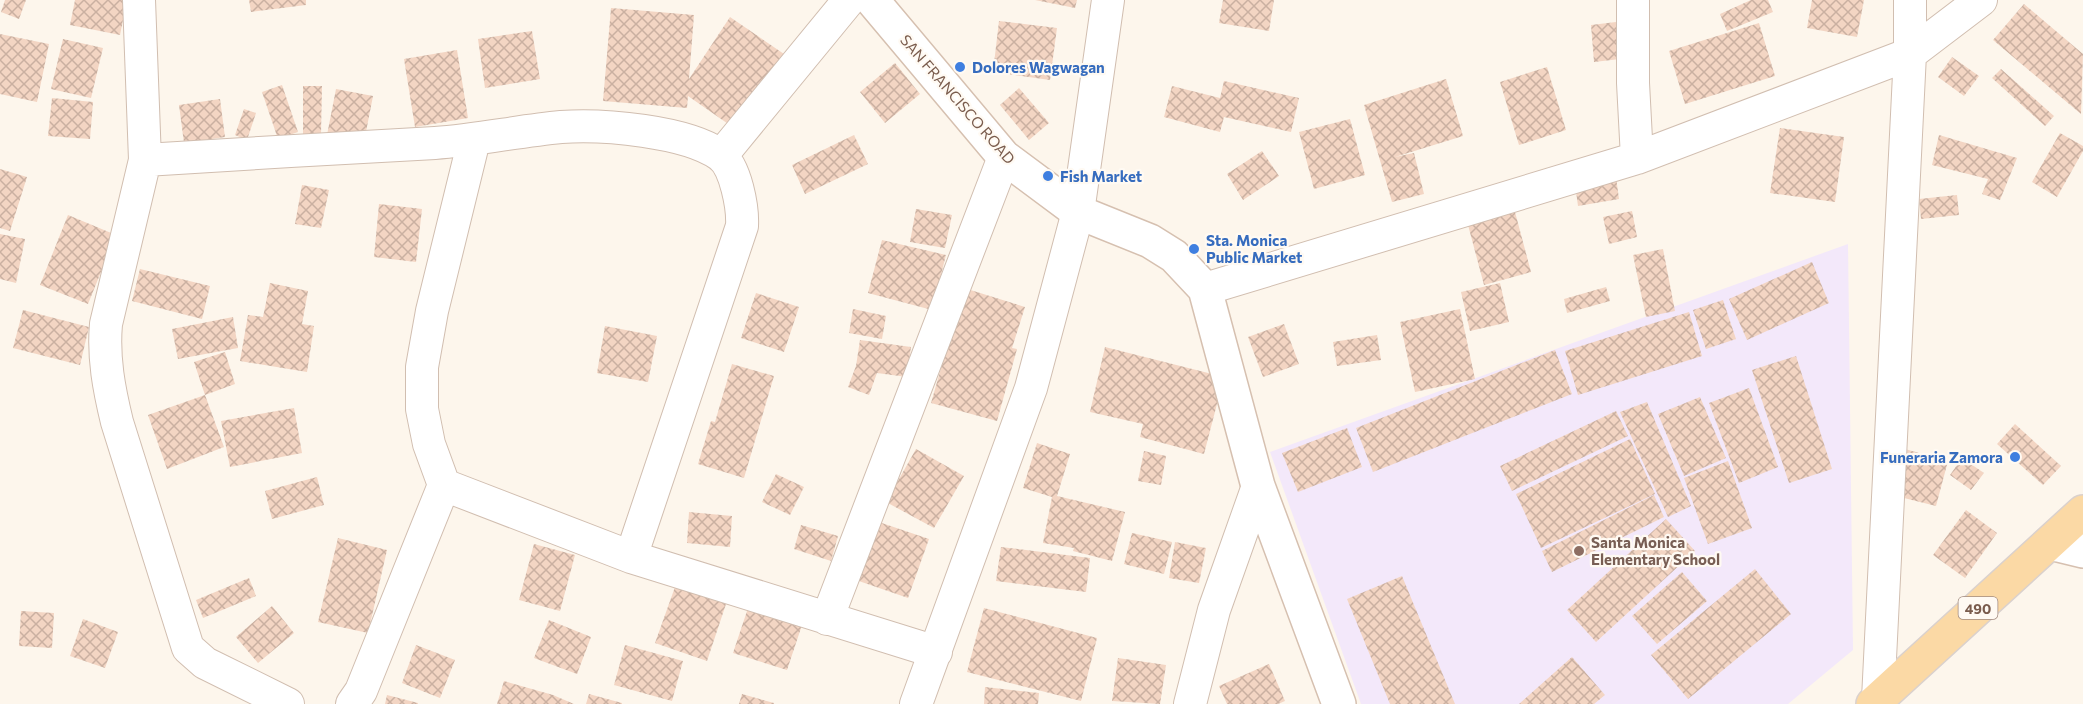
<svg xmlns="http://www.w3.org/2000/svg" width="2083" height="704" font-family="Commissioner,sans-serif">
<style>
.education{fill:#f3e8fa}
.building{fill:url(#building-cross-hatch)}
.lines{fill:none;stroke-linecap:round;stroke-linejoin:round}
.street-casing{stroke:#d1beb0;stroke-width:34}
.secondary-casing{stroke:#d6c0b0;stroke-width:36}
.primary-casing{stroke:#dad1cd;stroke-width:36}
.street{stroke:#fff;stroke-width:32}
.secondary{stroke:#fff;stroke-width:33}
.primary{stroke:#fbd9a5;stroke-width:33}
.shop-dot{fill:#3f7fe0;stroke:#fffaf3;stroke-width:2}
.education-dot{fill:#8d6e63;stroke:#fffaf3;stroke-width:2}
.labels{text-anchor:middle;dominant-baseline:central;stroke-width:4.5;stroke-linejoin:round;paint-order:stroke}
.shield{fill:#fffaf3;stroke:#a28b7f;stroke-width:1.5}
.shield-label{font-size:14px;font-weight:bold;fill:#7a5c4d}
.shop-label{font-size:15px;font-weight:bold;fill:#366cbe;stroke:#fffaf3;text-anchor:start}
.street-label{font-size:15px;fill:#7a5c4d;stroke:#fffaf3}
.education-label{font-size:15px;font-weight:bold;fill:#785e54;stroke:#fffaf3;text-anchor:start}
</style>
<defs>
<pattern id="building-cross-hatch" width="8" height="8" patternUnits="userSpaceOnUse" patternTransform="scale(1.5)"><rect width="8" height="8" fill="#f3d5c3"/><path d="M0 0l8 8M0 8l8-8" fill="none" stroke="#cab0a1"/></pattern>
</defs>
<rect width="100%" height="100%" fill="#fdf6ec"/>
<path class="education" d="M1848,244l5,406 -65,54h-427l-91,-252z"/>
<path class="building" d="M5,0h21l-7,19 -18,-7z
M75,0h52l-7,35 -50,-10z
M249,0h57v5l-55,7z
M1035,0h42l-2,8z
M1223,0h51l-5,31 -50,-8z
M1751,0h17l5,12 -46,19 -7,-17z
M1812,0h52l-7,37 -50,-9z
M2024,4l59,50 -2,60 -88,-74z
M611,8l83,7 -5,64 41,-62 54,37 -50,74 -46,-32 -1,12 -84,-7z
M999,21l58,7 -7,52 -57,-8z
M1616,22l4,37 -26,3 -3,-37z
M1759,23l16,53 -90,28 -16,-53z
M532,31l8,48 -55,9 -7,-49z
M0,34l49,10 -12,58 -37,-8z
M63,39l40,9 -12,50 -40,-9z
M457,50l11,68 -53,9 -11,-68z
M1952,57l27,19 -15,20 -26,-19z
M895,63l25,31 -35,29 -25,-31z
M1547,67l19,63 -47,15 -19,-63z
M2001,69l53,47 -9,10 -53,-48z
M1446,79l17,57 -68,21 19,-4 10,41 -32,8 -28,-97z
M1224,81l75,17 -8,34 -67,-15 -4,15 -56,-15 8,-31 48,12z
M282,85l16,47 -20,7 -16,-47z
M303,86h19l-1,48h-18z
M1019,88l30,35 -20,17 -29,-35z
M336,89l37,7 -10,51 -37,-7z
M52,98l41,4 -3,37 -42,-3z
M220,99l5,38 -41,6 -5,-38z
M244,109l12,4 -9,27 -12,-5z
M1350,119l15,56 -51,14 -15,-57z
M1780,128l64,9 -9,65 -65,-9z
M2060,133l23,13v5l-26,46 -25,-15z
M854,135l14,29 -63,30 -13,-29z
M1939,135l78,23 -17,42 -18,-6 6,-15 -56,-14z
M1262,151l17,25 -36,24 -16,-26z
M0,169l27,8 -17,54 -10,-3z
M1616,177l3,22 -41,7 -3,-22z
M302,185l27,5 -8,38 -26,-4z
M1957,195l2,20 -38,4 -2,-20z
M379,204l43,5 -6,53 -42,-5z
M916,209l36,6 -7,33 -35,-6z
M1632,211l5,26 -28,7 -6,-27z
M1515,212l16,60 -47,13 -16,-60z
M68,215l48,20 -28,69 -48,-19z
M0,234l25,5 -9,44 -16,-4z
M882,240l64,15 -14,55 -64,-17z
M1663,249l12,62 -29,6 -13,-62z
M1812,262l17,41 -82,37 -18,-41z
M140,269l70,17 -8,33 -70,-18z
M270,283l38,8 -6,33 12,2 -7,46 -67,-11 8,-46 15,2z
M1500,283l9,39 -39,9 -9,-39z
M1606,287l4,14 -43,12 -3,-14z
M964,288l61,19 -13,41 5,1 -20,72 -66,-18z
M756,293l43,14 -15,45 -43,-14z
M1723,300l13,39 -30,10 -13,-39z
M853,309l33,7 -4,23 -33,-6z
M1460,309l15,70 -60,13 -15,-70z
M23,310l66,17 -9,38 -67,-17z
M1689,312l13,44 -124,39 -13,-44z
M233,317l5,31 -60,11 -6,-30z
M1284,324l15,40 -36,13 -15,-40z
M605,326l52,10 -9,46 -51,-9z
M1377,335l4,25 -44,6 -4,-24z
M860,340l51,7 -4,30 -30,-4 -8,22 -21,-8 8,-21z
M1105,347l119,30 -20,77 -64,-17 3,-13 -53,-12z
M1555,350l17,44 -199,78 -17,-44z
M225,352l10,32 -30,11 -11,-33z
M1796,356l36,113 -43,14 -37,-113z
M732,364l42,12 -30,102 -46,-14 13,-43 4,1z
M1749,388l29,79 -39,16 -30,-80z
M205,395l19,52 -57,22 -19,-54z
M1700,397l26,61 -42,18 -26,-62z
M1647,402l44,104 -23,11 -48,-105z
M294,408l8,45 -72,14 -9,-46z
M1616,411l12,25 -116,55 -12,-25z
M2015,424l46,42 -18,19 -46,-41z
M1347,428l15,39 -64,25 -16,-39z
M1630,439l25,55 -114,54 -25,-54z
M1037,443l33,11 -13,42 68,16 -13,49 -39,-10 1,-3 -31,-5 9,-46 -29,-9z
M916,449l48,27 -30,52 -48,-26z
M1905,449l43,12 -12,45 -44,-11z
M1144,451l22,5 -5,29 -23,-4z
M1962,458l22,15 -13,17 -21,-15z
M1728,461l24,67 -44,16 -24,-66z
M776,474l28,13 -14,28 -28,-13z
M317,477l7,28 -52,14 -7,-28z
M1654,495l10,22 -112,55 -10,-21z
M1966,510l31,23 -32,45 -32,-23z
M689,512l43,4 -2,31 -43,-4z
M1666,519l29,32 -99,91 -29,-32z
M873,520l56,19 -21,59 -55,-19z
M801,525l37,11 -7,25 -37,-12z
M1132,533l40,9 -8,32 -40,-10z
M338,538l49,12 -19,83 -50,-11z
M1175,542l31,6 -7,35 -30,-5z
M534,544l41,11 -15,56 -41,-11z
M1001,547l89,11 -4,34 -90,-11z
M1755,569l36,45 -103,85 -37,-44z
M1682,572l25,29 -50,43 -25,-28z
M1402,576l53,128h-65l-43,-105z
M249,578l7,18 -53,22 -7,-18z
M675,587l51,17 -19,57 -52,-18z
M749,605l54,17 -16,48 -54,-17z
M272,606l22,27 -36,30 -22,-26z
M984,608l113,30 -16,63 -114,-29z
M21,611l33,2 -2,35 -33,-2z
M83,619l35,13 -13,36 -35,-12z
M549,620l42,17 -14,37 -43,-16z
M416,645l39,15 -15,38 -38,-15z
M625,645l58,16 -11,40 -58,-16z
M1572,657l33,38 -11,9h-75z
M1118,658l48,7 -6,39 -48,-3z
M1269,664l16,37 -7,3h-51l-8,-18z
M504,681l49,14 21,9h-77z
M985,687l54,6 -1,11h-54z
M589,694l33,9v1h-36z
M742,694l32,9v1h-35z
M387,695l31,8v1h-33z"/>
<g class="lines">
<g class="street-casing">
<path id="street" d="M139,0l6,160 -39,164c-3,34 3,65 11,98l71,226 17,15 83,41
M1633,0v83l4,75
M721,156l128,-156
M145,160c97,-6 193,-12 290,-17 42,-3 84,-12 126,-16 42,-3 125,4 159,28 16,12 23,53 22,71l-111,331
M1205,289l432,-131 273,-104 71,-54
M444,485l187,72 305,95
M827,619l177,-462
M1878,699l32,-645v-54
M352,704l9,-13 83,-206 -15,-41 -7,-35v-42l10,-56 42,-171
M916,704l115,-316 47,-176 30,-212
M1190,704l24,-94 44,-124"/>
</g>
<g class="secondary-casing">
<path id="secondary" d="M872,0l132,157 74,55 72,29 24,15 31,33 53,197 81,218
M2050,543l33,8"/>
</g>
<g class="primary-casing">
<path id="primary" d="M1873,704l210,-192"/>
</g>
<use href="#street" class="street"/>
<use href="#secondary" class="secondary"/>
<use href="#primary" class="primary"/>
</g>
<g class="shop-dot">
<circle cx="960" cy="67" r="6"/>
<circle cx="1048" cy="176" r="6"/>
<circle cx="1194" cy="249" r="6"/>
<circle cx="2015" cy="457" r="6"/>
</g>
<circle class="education-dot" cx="1579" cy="551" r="6"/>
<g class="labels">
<rect class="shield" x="1958.5" y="597" width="39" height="22" rx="4.5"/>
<g class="shield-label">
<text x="1978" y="608">490</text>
</g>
<g class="shop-label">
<text x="972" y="67">Dolores Wagwagan</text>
<text x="1060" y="176">Fish Market</text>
<text x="1206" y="240">Sta. Monica<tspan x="1206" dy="17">Public Market</tspan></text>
<text x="2003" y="457" text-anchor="end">Funeraria Zamora</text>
</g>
<g class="street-label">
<text transform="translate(958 99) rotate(49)">SAN FRANCISCO ROAD</text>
</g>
<g class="education-label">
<text x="1591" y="542">Santa Monica<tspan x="1591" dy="17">Elementary School</tspan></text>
</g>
</g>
</svg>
